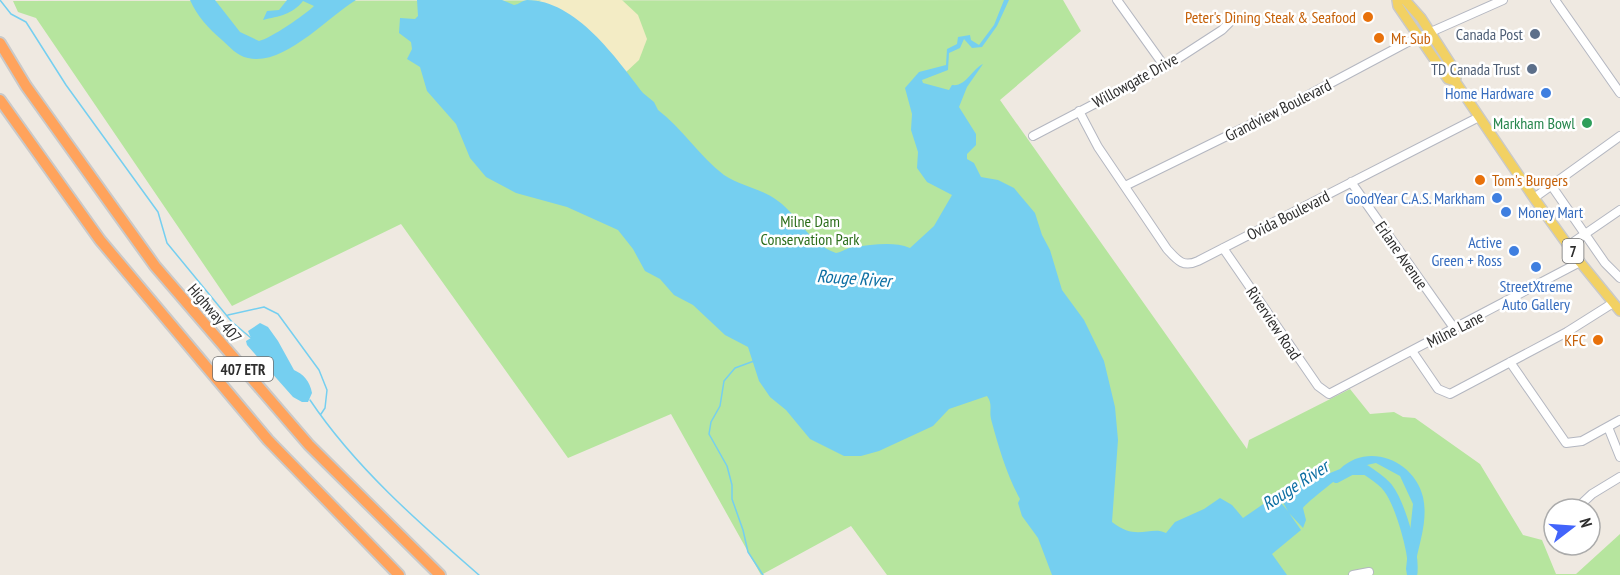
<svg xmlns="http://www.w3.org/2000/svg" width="1620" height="575" font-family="'PT Sans Narrow',sans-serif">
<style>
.green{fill:#b6e59e}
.sand{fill:#f3ecc5}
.water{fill:#75cff0}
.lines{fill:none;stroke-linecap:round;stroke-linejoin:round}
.stream{stroke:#75cff0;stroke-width:1.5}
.river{stroke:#75cff0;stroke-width:10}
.minor-casing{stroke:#b4b7c1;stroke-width:10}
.major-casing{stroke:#c9c9c9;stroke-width:12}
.highway-casing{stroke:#c9c9c9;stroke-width:14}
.minor{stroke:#fff;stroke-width:8}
.major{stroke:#f2d163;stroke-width:9}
.highway{stroke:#ffa35c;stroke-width:10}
.food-dot{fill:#e8710a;stroke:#fff;stroke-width:2}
.service-dot{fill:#5c6f8a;stroke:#fff;stroke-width:2}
.shop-dot{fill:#3f7fe0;stroke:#fff;stroke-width:2}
.leisure-dot{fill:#2e9e5b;stroke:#fff;stroke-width:2}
.labels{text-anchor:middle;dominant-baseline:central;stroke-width:5;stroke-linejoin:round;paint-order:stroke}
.shield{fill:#fff;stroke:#6d6d6d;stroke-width:1.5}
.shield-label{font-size:15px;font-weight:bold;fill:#2e2e2e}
.food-label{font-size:16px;fill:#c56008;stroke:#fff;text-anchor:end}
.service-label{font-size:16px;fill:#4e5e75;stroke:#fff;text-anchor:end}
.street-label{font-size:16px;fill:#2e2e2e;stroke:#fff}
.shop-label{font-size:16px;fill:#366cbe;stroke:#fff;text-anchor:end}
.leisure-label{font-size:16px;fill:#27864d;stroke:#fff;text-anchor:end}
.park-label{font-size:16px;fill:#2c6e1b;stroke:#fff}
.water-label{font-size:18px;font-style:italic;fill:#0d6fa3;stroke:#fff}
</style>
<rect width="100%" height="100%" fill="#efe9e1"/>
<path class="green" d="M1063,0l18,31 -81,69 247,349 2,-9 101,-51 20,25 24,-2 9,5 12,1 65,46 43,71 19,5 14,34h20l44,-40v41h-733l-36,-49 -90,49 -90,-161 -103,44 -167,-234 -169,82 -196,-288 -18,-6 -5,-11z"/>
<path class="sand" d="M541,0h81l16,15 9,24 -8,21 -15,14 -85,-72z"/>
<path class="water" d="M190,0h25l25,32 19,9c11,-2 47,-27 55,-35l-11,-5c-11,14 -24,15 -40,19l4,-9 12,-1 8,-10h69c-28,17 -73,67 -108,58 -11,-2 -18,-11 -26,-18 -14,-12 -25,-24 -32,-40z
M417,0h85l12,5c6,-1 7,-4 13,-5 49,0 90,59 116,93l11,9 4,8c24,18 42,47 66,65 16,11 37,13 54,26 22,16 31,43 58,52 6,-1 12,-6 18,-6 18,-2 39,-6 56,1l24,-22 18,-31 -25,-13 -10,-14 1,-16 -7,-22 1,-16 -7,-26 14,-16 27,-7 1,-16 10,-5 1,-7 12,-2 1,5 8,5 15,-20 10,-25h5l-12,26 -15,21 -10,1 -8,-9 -4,9 -11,5 -1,17 -26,10 1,3 26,7 3,-5c14,2 20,-16 31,-21l-16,23 -8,20 17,27v11l-9,9v5l7,4 7,14 17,3 16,8 21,25 7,22 8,15 12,40 22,30 20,41 11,46 3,33 -6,82c25,20 38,3 54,11l9,-11 29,-13 16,-11 12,7 11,13 32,-22 13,15 -10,-17 62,-25c28,-27 74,-9 83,28 5,22 -3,44 -7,64 0,6 2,9 1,14h-10l-1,-6 7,-65 -13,-28 -24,-13c-8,2 -16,3 -24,6 -6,2 -46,34 -49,39l3,12 -3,8 -14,-15 12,17 -29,24 15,21h-235l-14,-37 -16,-22 -4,-13 2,-4c-13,-23 -22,-54 -29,-80 -2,-9 2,-15 -4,-23l-38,13 -16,17 -54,25 -18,5h-17l-34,-17 -24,-29 -16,-13 -11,-16 -11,-34 -23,-12 -32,-30 -19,-10 -14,-16 -15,-8 -12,-22 -15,-19 -51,-23 -51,-14 -30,-16 -16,-19 -14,-34 -29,-33 -7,-24 -13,-8 5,-10 -1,-7 -12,-9 1,-15 15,1 3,-3z
M260,323l8,4 10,14 16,29c9,4 16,11 18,23l-4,9h-6l-9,-5 -46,-52 -1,-4 5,-3 -3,-7z"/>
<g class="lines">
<path class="stream" d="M0,0l11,14 15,8 40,63 92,127 9,31 65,79 19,16
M228,315l36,-8 14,7 41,56 8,20 -2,18 -4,6
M754,361l-19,7 -11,13 -4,25 -9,16 -2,12 18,32 5,19v14l11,31 5,22 15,23
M310,400c45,67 108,122 169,175"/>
<path class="river" d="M1336,478l15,-8h15c7,5 17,11 22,18 12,16 28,68 24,87"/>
<g class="minor-casing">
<path id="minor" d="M1117,0l48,67
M1555,0l65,93
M1079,111l19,36 69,102c10,11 16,19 31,12l281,-144
M1033,136l132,-69 57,-37 11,-11
M1351,182l103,146
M1551,185l54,78 15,15
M1125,186l159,-78 122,-65 97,-43
M1534,198l86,-62
M1569,245l51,-35
M1223,248l95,138 11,8 251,-132
M1412,351l26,38 12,5 117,-62 46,-29
M1510,362l56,81 16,-2 38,-21
M1608,427l12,30
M1576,509l16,-15 28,-17
M1353,575l16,-3"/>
</g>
<g class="major-casing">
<path id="major" d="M1397,0l1,6 50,73 7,2 79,117 46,64 40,49
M1405,0l16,18 36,56 -2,7"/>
</g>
<g class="highway-casing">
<path id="highway" d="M0,43l26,43 129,180 154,179 131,130
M0,100l100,140 168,200 131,135"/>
</g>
<use href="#minor" class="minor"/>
<use href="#major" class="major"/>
<use href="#highway" class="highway"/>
</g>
<g class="food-dot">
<circle cx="1368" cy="17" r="6"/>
<circle cx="1379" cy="38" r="6"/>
<circle cx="1480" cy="180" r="6"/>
<circle cx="1598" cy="340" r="6"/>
</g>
<g class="service-dot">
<circle cx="1535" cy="34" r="6"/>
<circle cx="1532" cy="69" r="6"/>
</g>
<g class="shop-dot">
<circle cx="1546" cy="93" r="6"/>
<circle cx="1497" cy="198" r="6"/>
<circle cx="1506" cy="212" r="6"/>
<circle cx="1514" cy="251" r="6"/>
<circle cx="1536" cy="267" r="6"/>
</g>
<circle class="leisure-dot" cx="1587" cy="123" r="6"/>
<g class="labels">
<g class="shield">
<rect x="1562.5" y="239" width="21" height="24" rx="4.5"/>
<rect x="213" y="357" width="60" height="24" rx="4.5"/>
</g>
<g class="shield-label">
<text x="1573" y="251">7</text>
<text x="243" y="369">407 ETR</text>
</g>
<g class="food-label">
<text x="1356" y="17">Peter's Dining Steak &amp; Seafood</text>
<text x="1391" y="38" text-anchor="start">Mr. Sub</text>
<text x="1492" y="180" text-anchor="start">Tom's Burgers</text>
<text x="1586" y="340">KFC</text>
</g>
<g class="service-label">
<text x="1523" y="34">Canada Post</text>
<text x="1520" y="69">TD Canada Trust</text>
</g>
<g class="street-label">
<text transform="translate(1135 80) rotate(-29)">Willowgate Drive</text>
<text transform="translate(1278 110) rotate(-27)">Grandview Boulevard</text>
<text transform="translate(1288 215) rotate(-27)">Ovida Boulevard</text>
<text transform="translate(1402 255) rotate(55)">Erlane Avenue</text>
<text transform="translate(215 313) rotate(49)">Highway 407</text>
<text transform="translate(1274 323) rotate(56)">Riverview Road</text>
<text transform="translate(1455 329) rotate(-27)">Milne Lane</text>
</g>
<g class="shop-label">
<text x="1534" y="93">Home Hardware</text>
<text x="1485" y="198">GoodYear C.A.S. Markham</text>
<text x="1518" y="212" text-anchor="start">Money Mart</text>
<text x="1502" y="242">Active<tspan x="1502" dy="18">Green + Ross</tspan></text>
<text x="1536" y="286" text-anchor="middle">StreetXtreme<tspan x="1536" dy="18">Auto Gallery</tspan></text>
</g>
<g class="leisure-label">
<text x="1575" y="123">Markham Bowl</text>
</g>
<g class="park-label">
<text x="810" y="221">Milne Dam<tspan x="810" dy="18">Conservation Park</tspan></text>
</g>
<g class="water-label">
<text transform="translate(854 278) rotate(4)">Rouge River</text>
<text transform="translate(1295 485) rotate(-33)">Rouge River</text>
</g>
</g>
<g transform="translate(1572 527) rotate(73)"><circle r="28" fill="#ffffff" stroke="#ababab" stroke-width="1.5"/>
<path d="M0-4.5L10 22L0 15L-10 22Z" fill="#4264fb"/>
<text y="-9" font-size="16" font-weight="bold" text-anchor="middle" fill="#2e2e2e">N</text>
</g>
</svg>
